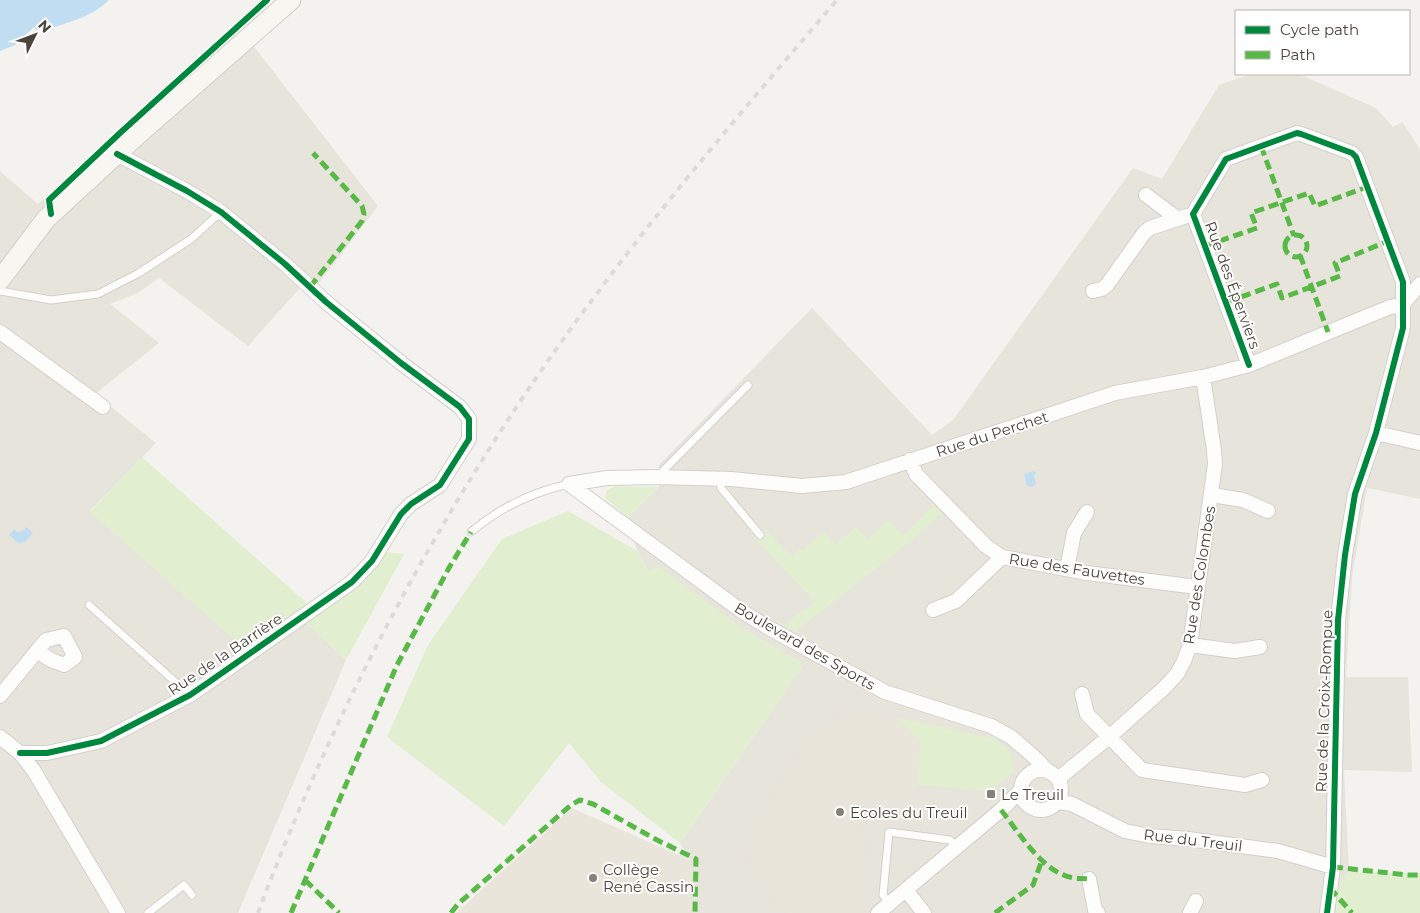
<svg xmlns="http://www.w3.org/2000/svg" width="1420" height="913" viewBox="0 0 1420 913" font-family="Montserrat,sans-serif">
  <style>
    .residential { fill: #e7e4dc }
    .education { fill: #eae5da }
    .green { fill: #e1eecf }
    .water { fill: #c0ddf1 }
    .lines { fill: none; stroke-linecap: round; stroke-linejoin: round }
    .lane-casing { stroke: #d2d0cb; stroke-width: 9 }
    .street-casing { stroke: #d2d0cb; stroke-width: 16 }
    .secondary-casing { stroke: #d3cfc5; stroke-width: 21 }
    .lane { stroke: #fdfdfc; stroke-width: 7 }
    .street { stroke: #fdfdfc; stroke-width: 14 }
    .secondary { stroke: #f7f6f1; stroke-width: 19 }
    .rail { stroke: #dbdbda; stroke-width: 4; stroke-dasharray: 6 6; stroke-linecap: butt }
    .quiet { stroke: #58b947; stroke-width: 5; stroke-dasharray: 10 5; stroke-linecap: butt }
    .cycleway-casing { stroke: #fff; stroke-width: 9 }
    .cycleway { stroke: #00873e; stroke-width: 6 }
    .poi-dot { fill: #868178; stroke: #fff; stroke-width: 2 }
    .labels { text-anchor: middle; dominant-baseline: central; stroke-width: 4; stroke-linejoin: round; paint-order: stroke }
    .street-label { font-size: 15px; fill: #4b4439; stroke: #fff }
    .poi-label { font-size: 15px; fill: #4b4439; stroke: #fff; text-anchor: start }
  </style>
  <rect width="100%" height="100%" fill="#f4f2ee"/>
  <path class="residential" d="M233 25 255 48 378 206 309 296 300 288 248 346 159 278 138 293 110 304 159 343 95 394 156 443 90 511 304 621 346 660 238 913H0V171L38 204Z
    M1251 74H1299L1376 108 1393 127 1402 122 1420 149V499L1367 488 1352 577 1346 677H1408L1412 772 1344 770 1349 872 1338 882 1336 913H691L690 860 680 843 804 664 748 632 648 570 637 551 628 517 659 487V465L812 308 932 435 953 420 1133 168 1162 179 1219 85Z"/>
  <path class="education" d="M838 714H880L896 717 920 741 915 797H916V807H913L912 822 858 817 856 842 866 843 860 910 856 913H791L773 899 747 854 786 772 825 723 837 724Z
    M572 808 690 860 691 913H456Z"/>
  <path class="green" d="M142 457 309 605 247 651 90 512Z
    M616 486 659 487 628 517 605 498 607 490Z
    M934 505 942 513 917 536 795 632 783 625 815 602 755 539 767 530 791 557 800 548 803 551 823 531 836 545 856 526 868 540 888 520 903 536Z
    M568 511 637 551 648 570 659 567 748 632 804 664 680 843 601 782 569 743 504 826 387 737 428 645 502 539Z
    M383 552 404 554 346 660 304 621 369 575Z
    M896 717 996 739C1009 747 1014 757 1013 772L990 791 917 785 920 741Z
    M1349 872 1420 873V913H1336L1338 882Z"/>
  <path class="water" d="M0 0H109C91 18 63 24 39 32L34 27 15 45 0 51Z
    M1034 471 1036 473 1034 476 1036 484 1032 487 1027 486 1024 474Z
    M26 527 33 533 25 542 18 543 9 535 14 529 17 532 23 531Z"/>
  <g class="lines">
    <defs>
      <path id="lane" d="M0 291 51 300 98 294 139 273 191 239 221 212
        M657 477 748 385
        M720 478 721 488 760 535
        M471 532C499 508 533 492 569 484
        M89 605 190 695
        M889 903 883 895 889 832 950 840 957 847
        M148 913 184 885 192 895"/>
      <path id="street" d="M1146 195 1178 219
        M1093 291 1102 289 1107 285 1144 233 1150 228 1193 214
        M1402 305 1420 284
        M0 332 103 407
        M1249 365 1193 214 1226 159 1297 133 1301 134 1352 153 1356 157 1403 282V328L1376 433 1355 494 1345 555 1338 620 1333 867 1327 913
        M1376 433 1420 443
        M910 460 916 474 986 546 1002 557 1087 573 1197 587
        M569 484 607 478 657 477 731 479 802 486 846 482 1115 393 1203 377 1249 365 1390 307 1402 305
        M569 484 740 610 769 628 885 692 991 726 1011 737 1032 755 1049 772
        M1212 495 1243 500 1268 511
        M1067 569 1074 533 1087 512
        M933 610 956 601 1002 557
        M1190 645 1235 651 1260 647
        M1082 694 1087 714 1142 770 1245 785 1262 780
        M0 696 46 640 64 636 75 657 64 665 51 660 37 651
        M0 737 20 753 34 771 118 913
        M20 753H47L101 741 190 695 209 682 352 582 372 561 401 514 411 504 440 485 469 439V419L460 407 401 363 326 302 285 264 221 212 187 191 117 154
        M1021 790a20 20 0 1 1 40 0a20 20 0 1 1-40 0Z
        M1058 779 1109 737 1163 689 1177 674 1184 661 1190 645 1215 464 1214 450 1203 377
        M1058 802 1072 804 1125 831 1150 836 1188 839 1278 851 1333 867
        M1089 879 1095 910 1098 913
        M906 890 924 913
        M878 913 1001 810 1022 789
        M1190 913 1196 901"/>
      <path id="secondary" d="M0 280 46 219 133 139 291 0"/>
    </defs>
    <use href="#lane" class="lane-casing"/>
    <use href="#street" class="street-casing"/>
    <use href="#secondary" class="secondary-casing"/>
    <use href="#lane" class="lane"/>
    <use href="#street" class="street"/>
    <use href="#secondary" class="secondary"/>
    <path class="rail" d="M258 913C338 698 457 479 595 296 671 194 754 97 837 0"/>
    <path class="quiet" d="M1261 146 1294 236
      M1285 246a11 11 0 1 1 22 0a11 11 0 1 1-22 0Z
      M1205 246 1257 228 1251 213 1309 193 1315 206 1367 187
      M1300 255 1328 332
      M310 287 362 221 364 214 362 206 313 153
      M1227 302 1277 284 1282 298 1340 276 1335 263 1388 241
      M1001 810C1019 832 1042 873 1074 878 1079 879 1084 878 1089 879
      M1333 867 1408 875H1420
      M305 880 339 913
      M1330 888 1352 913
      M291 913 397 665 450 566 471 532
      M451 913 458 904 571 805 580 800 593 804 657 840 696 859 695 913
      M995 913 1033 885 1042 860"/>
    <defs>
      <path id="cycleway" d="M51 214 49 200 120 133 267 0
        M1249 365 1193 214 1226 159 1297 133 1301 134 1352 153 1356 157 1403 282V328L1376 433 1355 494 1345 555 1338 620 1333 867 1327 913
        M20 753H47L101 741 190 695 209 682 352 582 372 561 401 514 411 504 440 485 469 439V419L460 407 401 363 326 302 285 264 221 212 187 191 117 154"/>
    </defs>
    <use href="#cycleway" class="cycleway-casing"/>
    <use href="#cycleway" class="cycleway"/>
  </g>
  <g class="poi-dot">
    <rect x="986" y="789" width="10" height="10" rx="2.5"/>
    <circle cx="840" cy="812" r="5"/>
    <circle cx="593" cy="878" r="5"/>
  </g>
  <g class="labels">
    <g class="street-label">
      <text transform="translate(1233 285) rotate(70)">Rue des Éperviers</text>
      <text transform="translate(992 434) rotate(-18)">Rue du Perchet</text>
      <text transform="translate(1077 569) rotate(9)">Rue des Fauvettes</text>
      <text transform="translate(1199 575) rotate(-81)">Rue des Colombes</text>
      <text transform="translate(805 646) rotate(30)">Boulevard des Sports</text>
      <text transform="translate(225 654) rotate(-34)">Rue de la Barrière</text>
      <text transform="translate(1324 701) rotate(-88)">Rue de la Croix-Rompue</text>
      <text transform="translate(1193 840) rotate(7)">Rue du Treuil</text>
    </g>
    <g class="poi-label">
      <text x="1001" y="794">Le Treuil</text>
      <text x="850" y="812">Ecoles du Treuil</text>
      <text x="603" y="869">Collège<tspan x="603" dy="17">René Cassin</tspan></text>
    </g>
  </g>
  <rect x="1235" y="10" width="175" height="65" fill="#ffffff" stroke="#b7b4b0"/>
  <rect x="1245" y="26" width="25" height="8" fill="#00873e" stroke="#b7b4b0"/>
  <text x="1280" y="35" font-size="15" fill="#4b4439">Cycle path</text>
  <rect x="1245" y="51" width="25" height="8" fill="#58b947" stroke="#b7b4b0"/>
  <text x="1280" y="60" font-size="15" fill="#4b4439">Path</text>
  <g transform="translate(35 35) rotate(48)" stroke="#ffffff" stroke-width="4" paint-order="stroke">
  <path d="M0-4L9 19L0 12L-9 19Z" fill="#4b4439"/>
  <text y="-8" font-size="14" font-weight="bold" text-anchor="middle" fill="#4b4439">N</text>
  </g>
</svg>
